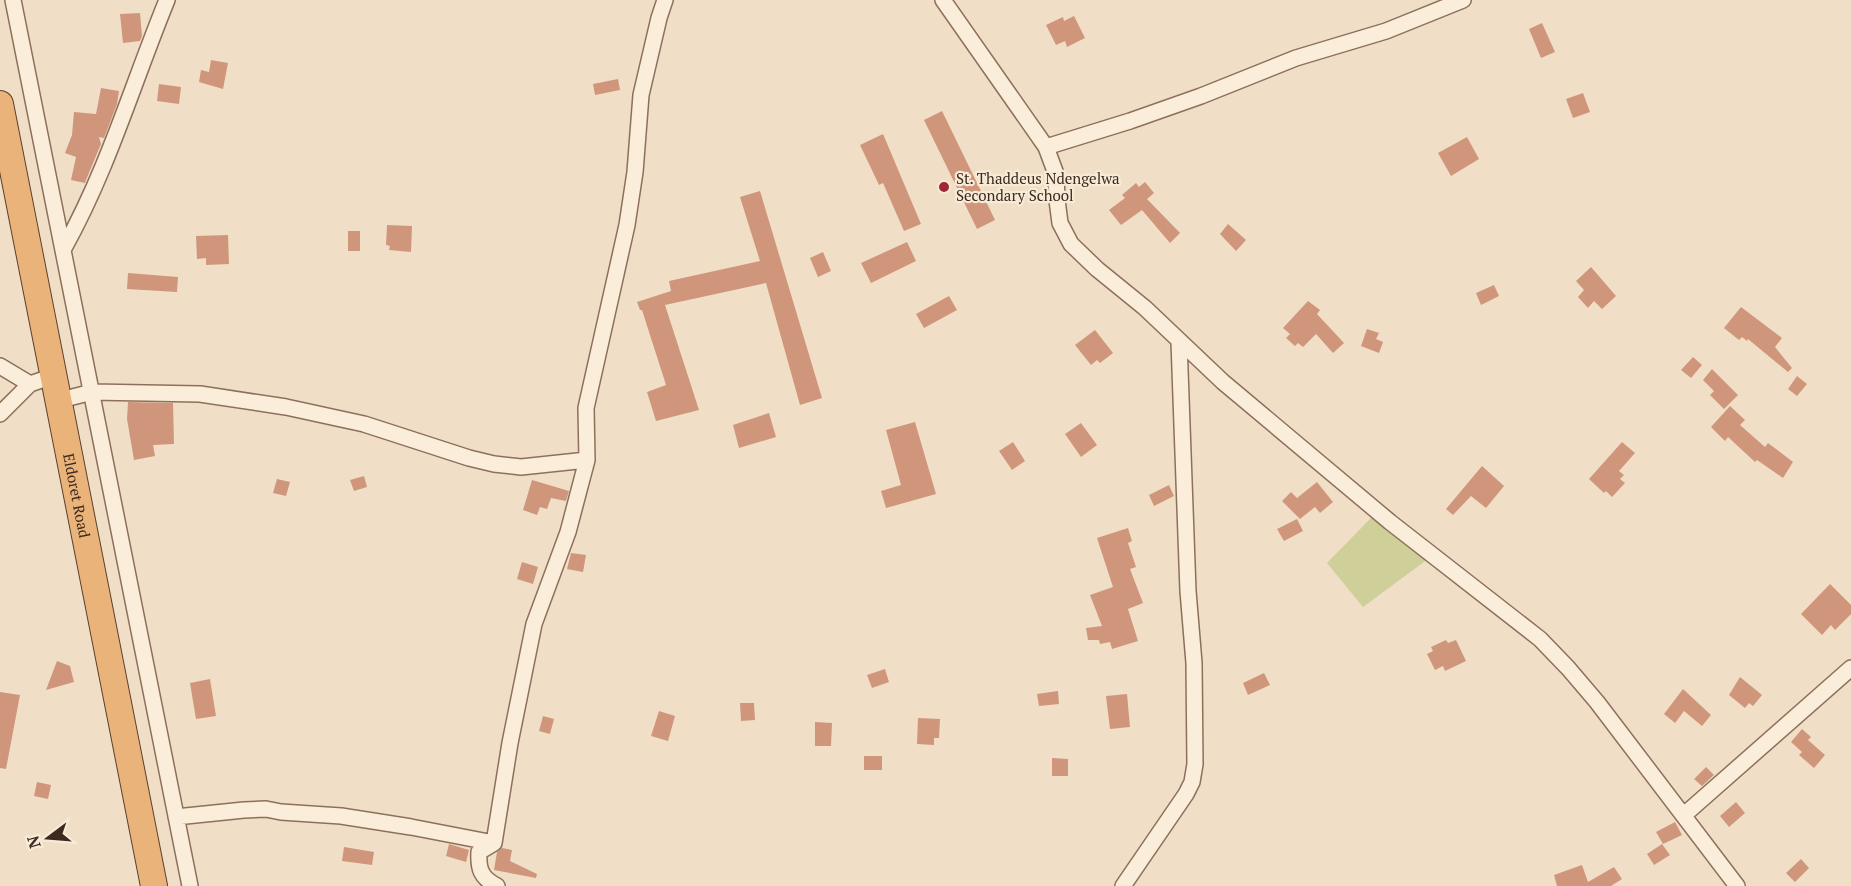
<svg xmlns="http://www.w3.org/2000/svg" width="1851" height="886" viewBox="0 0 1851 886" font-family="'PT Serif',serif">
  <style>
    .green { fill: #cecf99 }
    .building { fill: #d0967b }
    .lines { fill: none; stroke-linecap: round; stroke-linejoin: round }
    .minor-casing { stroke: #8d705b; stroke-width: 18 }
    .trunk-casing { stroke: #5a3f2f; stroke-width: 28 }
    .minor { stroke: #faedda; stroke-width: 15 }
    .trunk { stroke: #eab37a; stroke-width: 26 }
    .poi-dot { fill: #9e2835; stroke: #f7ead6; stroke-width: 2 }
    .labels { text-anchor: middle; dominant-baseline: central; stroke-width: 4.5; stroke-linejoin: round; paint-order: stroke }
    .poi-label { font-size: 15px; fill: #3c2a1f; stroke: #f7ead6; text-anchor: start }
    .street-label { font-size: 15px; fill: #3c2a1f; stroke: #f7ead6 }
  </style>
  <rect width="100%" height="100%" fill="#f0dfc6"/>
  <path class="green" d="M1373 516 1428 559 1363 607 1327 563Z"/>
  <path class="building" d="M140 13 142 36 140 41 123 43 120 14Z
    M1074 16 1085 38 1067 47 1065 41 1056 45 1046 25 1063 17 1064 21Z
    M1542 23 1555 52 1541 58 1529 29Z
    M211 60 228 63 223 89 199 82 201 70 209 72Z
    M618 79 620 90 595 95 593 84Z
    M159 84 181 87 179 104 157 101Z
    M101 88 119 91 117 104 104 138 99 137 101 144 86 180 85 183 71 180 76 157 65 153 72 135 74 112 96 114Z
    M1583 93 1590 112 1573 118 1566 99Z
    M942 111 995 220 977 229 924 120Z
    M883 134 921 224 904 231 883 183 879 185 860 145Z
    M1467 137 1479 159 1451 176 1438 153Z
    M1145 182 1154 193 1147 199 1180 233 1170 243 1142 210 1121 225 1109 210 1125 198 1122 195 1136 183 1139 187Z
    M760 191 822 398 800 405 766 283 665 305 699 410 656 421 647 392 666 385 642 310H640L637 302 671 291 669 281 760 261 740 197Z
    M1228 224 1246 240 1236 251 1220 234Z
    M387 225 412 226 411 252 389 250 390 246 386 245Z
    M348 231H360V251H348Z
    M228 235 229 264 206 265V258L197 259 196 236Z
    M907 242 916 261 871 283 861 263Z
    M823 252 831 271 818 277 810 258Z
    M1591 267 1616 296 1602 309 1594 301 1588 308 1578 297 1584 290 1576 281Z
    M128 273 178 277 177 292 127 289Z
    M1494 285 1499 296 1481 305 1476 293Z
    M949 296 957 310 924 328 916 314Z
    M1308 301 1320 310 1317 314 1344 343 1333 353 1316 334 1303 347 1298 343 1295 346 1286 338 1290 334 1283 328Z
    M1741 307 1782 338 1775 347 1792 368 1788 372 1748 339 1747 341 1742 337 1739 340 1724 328Z
    M1367 329 1379 333 1376 339 1383 342 1379 353 1361 346Z
    M1095 330 1113 353 1100 363 1097 360 1091 365 1075 345Z
    M1693 357 1702 365 1691 378 1681 370Z
    M1712 369 1738 395 1724 409 1710 395 1714 391 1703 380Z
    M1797 376 1807 384 1797 396 1788 389Z
    M128 402 173 403 174 444 153 445 155 456 134 460 127 419Z
    M1730 406 1745 420 1740 425 1765 447 1768 443 1793 462 1783 478 1757 460 1755 462 1728 437 1725 441 1711 427Z
    M769 413 776 437 739 448 733 425Z
    M915 422 936 494 886 508 881 491 901 485 886 430Z
    M1081 423 1097 445 1081 457 1065 434Z
    M1013 442 1025 461 1012 470 999 451Z
    M1622 442 1635 453 1619 471 1624 475 1620 479 1625 483 1612 497 1606 491 1604 493 1589 479Z
    M1482 466 1504 486 1486 508 1471 496 1453 515 1446 509Z
    M364 476 367 487 354 491 350 480Z
    M277 479 290 482 286 496 273 493Z
    M532 480 569 491 566 501 551 498 547 509 540 507 537 515 523 510Z
    M1317 482 1333 502 1320 513 1315 507 1300 519 1282 501 1291 492 1297 498Z
    M1169 485 1174 496 1154 506 1149 495Z
    M1297 519 1303 531 1284 541 1277 529Z
    M1128 528 1132 541 1128 543 1136 567 1130 569 1143 603 1128 609 1138 641 1112 649 1110 642 1100 644 1099 640H1088L1086 628 1102 626 1090 595 1113 587 1097 538Z
    M571 553 586 555 583 572 567 569Z
    M522 562 538 567 533 584 517 579Z
    M1830 584 1851 605V614L1835 630 1831 625 1822 635 1801 614Z
    M1446 640 1448 643 1456 640 1466 661 1445 671 1443 666 1435 670 1427 654 1433 651 1431 647Z
    M57 661 70 666 74 682 46 690Z
    M885 669 889 682 872 688 867 675Z
    M1264 673 1270 685 1248 695 1243 683Z
    M1740 677 1762 695 1753 706 1749 703 1745 708 1729 695Z
    M210 679 216 716 196 719 190 683Z
    M1683 689 1711 715 1702 726 1684 711 1675 723 1664 714Z
    M1058 691 1059 704 1039 706 1037 694Z
    M0 692 20 695 6 769 0 768Z
    M1127 694 1130 727 1110 729 1106 696Z
    M740 703H754L755 720 741 721Z
    M659 711 675 716 668 741 651 736Z
    M543 716 554 719 550 734 539 731Z
    M918 718 940 719 939 738H934V745L917 744Z
    M815 722 832 723 831 746H815Z
    M1802 729 1811 737 1808 740 1825 755 1814 768 1799 755 1802 752 1791 742Z
    M864 756H882V770H864Z
    M1052 758 1068 759V776H1052Z
    M1706 767 1714 775 1702 786 1694 779Z
    M37 782 51 785 48 799 34 796Z
    M1736 802 1745 813 1729 827 1720 816Z
    M1675 822 1682 835 1663 844 1656 832Z
    M449 844 469 850 466 862 446 856Z
    M1662 844 1670 855 1654 865 1647 854Z
    M344 847 374 852 372 865 342 861Z
    M502 848 512 850 510 861 537 874 536 878 494 870 497 852Z
    M1801 859 1809 868 1795 882 1786 873Z
    M1582 865 1588 882 1614 867 1622 879 1611 886H1557L1554 875Z"/>
  <g class="lines">
    <defs>
      <path id="minor" d="M13 0 190 886
        M943 0 1046 147
        M1463 0 1386 31 1296 58 1201 96 1130 121 1046 147 1056 174 1057 200 1060 223 1071 244 1097 269 1145 308 1223 382 1390 522 1540 639 1568 668 1597 702 1737 886
        M64 248C108 169 133 83 167 0
        M0 366 30 384
        M57 401 92 392 200 394 286 407 364 424 469 458 494 464 521 467 587 460 586 408 627 225 635 172 641 95 659 18 665 0
        M0 414 30 384 53 376
        M1684 815 1851 668
        M176 817 244 810 266 809 281 812 341 816 411 827 494 843
        M497 886C481 878 478 869 479 852L494 843 510 743 534 624 568 532 587 460
        M1123 886 1186 794 1192 782 1195 764 1194 663 1188 591 1179 342"/>
      <g id="trunk">
        <path id="s1" d="M0 104 154 886"/>
      </g>
    </defs>
    <use href="#minor" class="minor-casing"/>
    <use href="#trunk" class="trunk-casing"/>
    <use href="#minor" class="minor"/>
    <use href="#trunk" class="trunk"/>
  </g>
  <circle class="poi-dot" cx="944" cy="187" r="6"/>
  <g class="labels">
    <g class="poi-label">
      <text x="956" y="178">St. Thaddeus Ndengelwa<tspan x="956" dy="17">Secondary School</tspan></text>
    </g>
    <g class="street-label">
      <text stroke="none"><textPath href="#s1" startOffset="399">Eldoret Road</textPath></text>
    </g>
  </g>
  <g transform="translate(48 838) rotate(254)" stroke="#f7ead6" stroke-width="4.5" paint-order="stroke">
  <path d="M0-4.5L10 22L0 15L-10 22Z" fill="#3c2a1f"/>
  <text y="-9" font-size="16" font-weight="bold" text-anchor="middle" fill="#3c2a1f">N</text>
  </g>
</svg>
